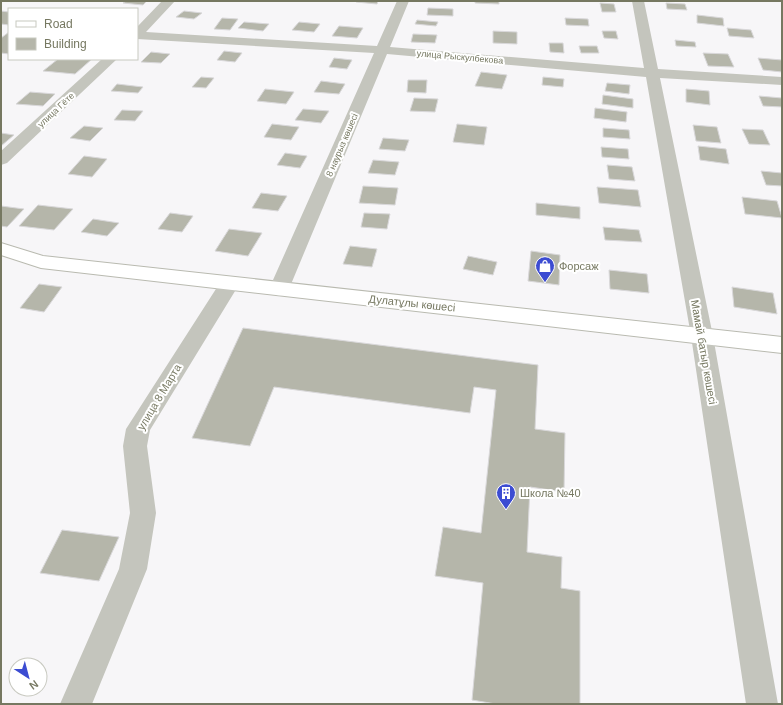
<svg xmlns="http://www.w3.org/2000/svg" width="783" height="705" viewBox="0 0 783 705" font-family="Helvetica,sans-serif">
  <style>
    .building { fill: #b5b6aa; stroke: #d9d8da }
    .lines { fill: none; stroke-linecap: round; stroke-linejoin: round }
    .secondary-casing { stroke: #b9bab0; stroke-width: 2 }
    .street { fill: #c4c5bd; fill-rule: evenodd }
    .secondary { fill: #fff; fill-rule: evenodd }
    .labels { text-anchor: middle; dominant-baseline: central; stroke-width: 4; stroke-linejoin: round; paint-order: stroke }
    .far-street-label { font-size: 9px; fill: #767861; stroke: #fff }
    .poi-label { font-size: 11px; fill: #767861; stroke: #fff; text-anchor: start }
    .street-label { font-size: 11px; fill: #767861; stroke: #fff }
  </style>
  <rect width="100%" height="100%" fill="#f7f6f8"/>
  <path class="building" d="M126 1H147L143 5 123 3Z
    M357 1H378L377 4 356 2Z
    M475 1H499V4L475 3Z
    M600 3 614 4 616 12H602Z
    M666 3 685 4 687 10 667 9Z
    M428 8 453 9V16L427 15Z
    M1 11 9 12V25L1 24Z
    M184 11 202 13 194 19 176 17Z
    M697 15 723 18 724 26 697 23Z
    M222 18 238 19 230 30 214 29Z
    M565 18 588 19 589 26 566 25Z
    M417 20 438 22 436 26 415 24Z
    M244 22 269 24 263 31 238 28Z
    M299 22 320 24 314 32 292 30Z
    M339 26 363 28 357 38 332 36Z
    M727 28 751 30 754 38 729 36Z
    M493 31 517 32V44L493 43Z
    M602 31H616L618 39 604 38Z
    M9 32V54L1 53V38Z
    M413 34 437 35 435 43 411 42Z
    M675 40 695 42 696 47 676 46Z
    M549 43H563L564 53 550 52Z
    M579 46H597L599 53H581Z
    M224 51 242 53 235 62 217 60Z
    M151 52 170 54 161 63 141 62Z
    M703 53 728 54 734 67 708 66Z
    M334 58 352 60 347 69 329 67Z
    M758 58 782 60V72L763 70Z
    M58 59H92L75 74 43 71Z
    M481 72 507 75 502 89 475 86Z
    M201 77 214 78 206 88 192 87Z
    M543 77 564 79 563 87 542 85Z
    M408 80H427L426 93 407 92Z
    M321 81 345 84 339 94 314 92Z
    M607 83 630 85 629 94 605 91Z
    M117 84 143 87 138 93 111 91Z
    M265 89 294 92 286 104 257 101Z
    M686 89 709 91 710 105 686 102Z
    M30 92 55 94 43 106 16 104Z
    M603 95 633 99V108L602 104Z
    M759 96 782 98V107L763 106Z
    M414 98 438 99 435 112 410 111Z
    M595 108 627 112 626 122 594 118Z
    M303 109 329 111 321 123 295 120Z
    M122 110 143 111 135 121 114 120Z
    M272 124 299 127 291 140 264 137Z
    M457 124 487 127 484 145 453 142Z
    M693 125 717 127 721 143 696 141Z
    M84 126 103 128 90 141 70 138Z
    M603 128 629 130 630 139 603 137Z
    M742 129 763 130 770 145 749 144Z
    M1 133 14 135 1 146Z
    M383 138 409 140 405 151 379 149Z
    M698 146 726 149 729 164 700 160Z
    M601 147 628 149 629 159 602 157Z
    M285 153 307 156 300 168 277 165Z
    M84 156 107 159 92 177 68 174Z
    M373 160 399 162 395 175 368 173Z
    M607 165 632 167 635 181 609 179Z
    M761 171 782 173V186L766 185Z
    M363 186 398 188 395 205 359 203Z
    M597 187 638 190 641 207 599 203Z
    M261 193 287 196 278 211 252 208Z
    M742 197 777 201 782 218 745 214Z
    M536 203 580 207V219L536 215Z
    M38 205 73 209 54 230 19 226Z
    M1 206 24 209 7 227 1 226Z
    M170 213 193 216 182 232 158 229Z
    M364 213 390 214 387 229 361 227Z
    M93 219 119 223 107 236 81 232Z
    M603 227 639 230 642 242 605 240Z
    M229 229 262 233 248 256 215 251Z
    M350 246 377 249 372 267 343 264Z
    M531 251 560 255 559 285 528 281Z
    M468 256 497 262 493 275 463 269Z
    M609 270 647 274 649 293 610 289Z
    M39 284 62 287 44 312 20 308Z
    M732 287 773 293 777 314 734 307Z
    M243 328 538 365 535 429 565 433 564 492 530 487 527 552 562 557 561 588 580 591V704H496L472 700 483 583 435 576 443 527 481 533 496 390 474 387 470 413 274 387 250 446 192 438Z
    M62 530 119 537 99 581 40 573Z"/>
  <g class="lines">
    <defs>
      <path id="secondary" d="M1 243 43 256 782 337V353L41 268 1 255Z"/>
    </defs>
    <use href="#secondary" class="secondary-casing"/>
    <path class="street" d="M162 1H175L146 32 377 46 397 1H409L390 47 644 68 632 1H644L658 69 782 77V85L660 78 713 336 778 704H746L691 336 646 77 387 54 289 289 286 294 279 296 272 294 269 289 374 53 137 39V27Z
      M102 59H117L7 163 1 165V151Z
      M230 277 237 278 240 283 150 430 147 446 156 513 147 569 92 704H60L119 569 130 513 123 446 126 429 223 278Z"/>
    <use href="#secondary" class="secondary"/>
  </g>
  <defs>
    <symbol id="shop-pin" viewBox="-11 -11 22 30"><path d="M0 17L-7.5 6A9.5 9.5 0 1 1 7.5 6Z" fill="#3c4cd2" stroke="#fff"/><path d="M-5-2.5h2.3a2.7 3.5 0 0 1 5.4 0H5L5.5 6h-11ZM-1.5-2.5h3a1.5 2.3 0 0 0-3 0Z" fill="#fff"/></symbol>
    <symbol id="building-pin" viewBox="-11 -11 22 30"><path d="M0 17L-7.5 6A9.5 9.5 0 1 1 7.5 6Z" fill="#3c4cd2" stroke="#fff"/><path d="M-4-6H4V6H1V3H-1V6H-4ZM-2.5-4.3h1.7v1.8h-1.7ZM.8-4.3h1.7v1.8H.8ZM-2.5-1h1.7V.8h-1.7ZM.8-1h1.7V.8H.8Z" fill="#fff"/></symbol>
  </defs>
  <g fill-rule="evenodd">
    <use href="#shop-pin" x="534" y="255" width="22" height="30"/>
    <use href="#building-pin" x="495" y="482" width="22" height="30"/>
  </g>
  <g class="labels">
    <g class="far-street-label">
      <text transform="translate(460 57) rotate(5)">улица Рыскулбекова</text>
      <text transform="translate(56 110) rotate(-43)">улица Гёте</text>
      <text transform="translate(342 145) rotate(-67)">8 наурыз көшесі</text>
    </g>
    <g class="poi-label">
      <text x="559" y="266">Форсаж</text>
      <text x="520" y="493">Школа №40</text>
    </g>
    <g class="street-label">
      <text transform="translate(412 303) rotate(6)">Дулатұлы көшесі</text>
      <text transform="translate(704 352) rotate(80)">Мамай батыр көшесі</text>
      <text transform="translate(159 397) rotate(-59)">улица 8 Марта</text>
    </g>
  </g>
  <rect width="783" height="705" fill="none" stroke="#767861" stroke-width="4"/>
  <rect x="8" y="8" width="130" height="52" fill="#ffffff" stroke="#c8c9c0"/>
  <rect x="16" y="21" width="20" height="6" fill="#ffffff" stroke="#c8c9c0"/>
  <text x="44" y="28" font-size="12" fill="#767861">Road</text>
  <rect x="16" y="38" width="20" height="12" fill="#b5b6aa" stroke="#c8c9c0"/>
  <text x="44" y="48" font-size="12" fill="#767861">Building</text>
  <g transform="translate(28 677) rotate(144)"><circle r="19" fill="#ffffff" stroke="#c8c9c0"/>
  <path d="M0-3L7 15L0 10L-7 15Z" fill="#3c4cd2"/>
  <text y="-6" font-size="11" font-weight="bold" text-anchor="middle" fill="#767861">N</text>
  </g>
</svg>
